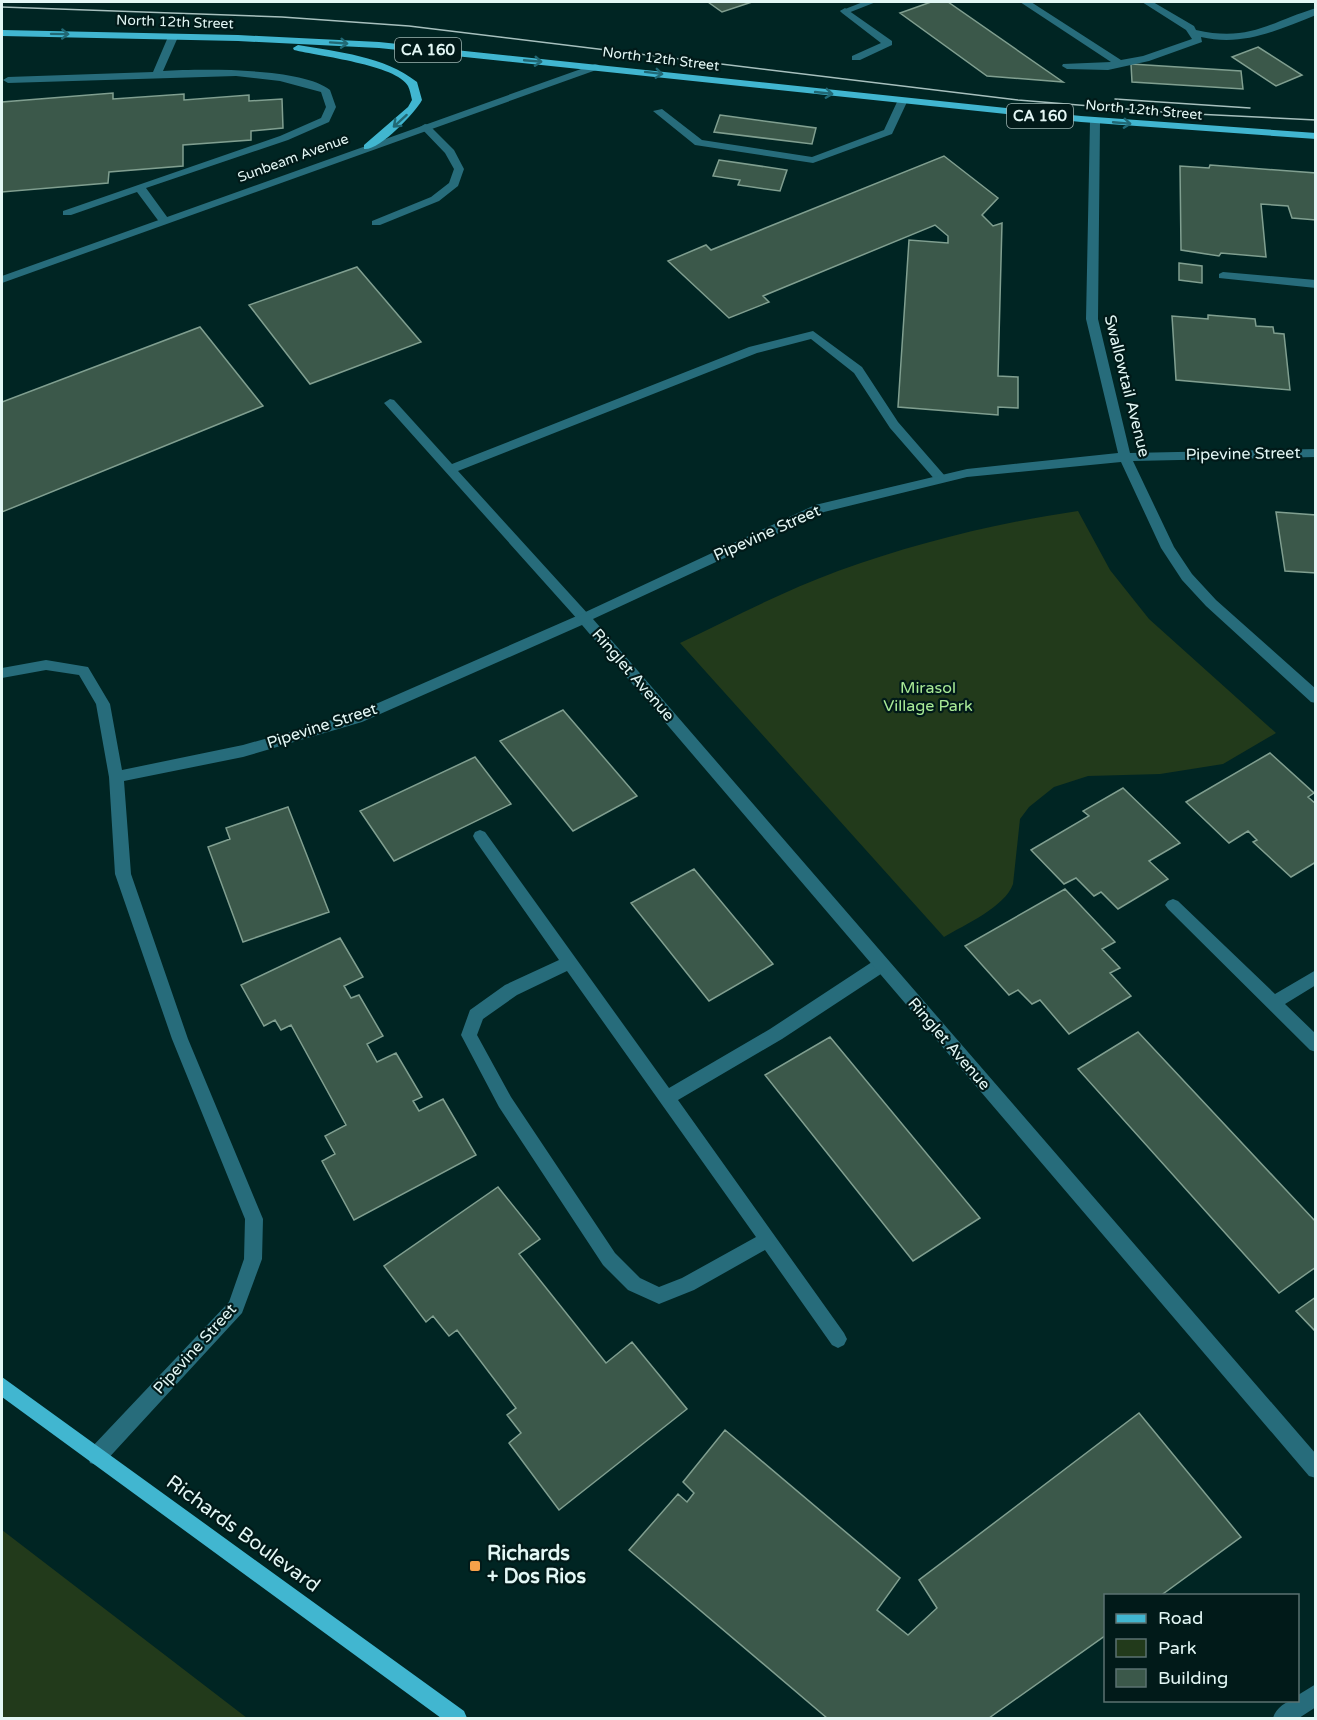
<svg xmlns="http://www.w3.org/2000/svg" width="1317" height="1720" viewBox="0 0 1317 1720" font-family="'Varela Round',sans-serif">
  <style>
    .green { fill: #223a1b }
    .building { fill: #3b584a; stroke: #809f90; stroke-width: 1.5 }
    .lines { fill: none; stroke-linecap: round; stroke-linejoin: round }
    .service { fill: #276c7b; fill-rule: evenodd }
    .minor { fill: #276c7b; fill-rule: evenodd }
    .primary { fill: #41b6d0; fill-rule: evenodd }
    .tram { stroke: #a7c0be; stroke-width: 1.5 }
    .oneway { stroke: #216874 }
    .poi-dot { fill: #f7a149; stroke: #011a19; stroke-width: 2 }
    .labels { text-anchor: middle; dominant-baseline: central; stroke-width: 4.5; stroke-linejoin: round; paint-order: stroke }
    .far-street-label { font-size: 14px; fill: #e3f7f5; stroke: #011a19 }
    .shield { fill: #011a19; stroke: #9fb5b3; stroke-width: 1.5 }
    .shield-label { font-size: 15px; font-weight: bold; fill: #e3f7f5 }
    .street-label { font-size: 16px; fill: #e3f7f5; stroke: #011a19 }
    .park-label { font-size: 16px; fill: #a9eb97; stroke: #011a19 }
    .near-street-label { font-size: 20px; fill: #e3f7f5; stroke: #011a19 }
    .near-poi-label { font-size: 20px; font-weight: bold; fill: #e3f7f5; stroke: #011a19; text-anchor: start }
  </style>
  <rect width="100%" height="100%" fill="#002523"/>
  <path class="green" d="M1078 511 1110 570 1149 619 1276 733 1223 764 1160 774 1088 776 1054 787 1029 807 1020 819 1013 884C1005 907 964 925 944 937L680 643C732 618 784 591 838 571 916 543 996 523 1078 511Z
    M2 1530 247 1718H2Z"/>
  <path class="building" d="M708 2H752L722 12Z
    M931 2H948L1063 82 987 76 900 13Z
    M1258 47 1302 75 1276 86 1232 57Z
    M1131 64 1241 71 1243 89 1132 82Z
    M113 93V99L184 94V100L249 95V101L282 99 283 128 251 131V140L183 145V166L109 172 108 183 2 192V102Z
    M720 115 816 128 812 144 714 132Z
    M944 156 998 198 982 215 993 226 1002 223 998 376 1018 377V408L998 407V415L898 407 909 240 948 243V236L935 225 763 296 769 302 729 318 668 261 706 245 711 250Z
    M719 160 787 170 780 191 738 185 740 180 713 176Z
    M1210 165 1316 173V220L1292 218 1288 206 1261 204 1266 257 1221 253 1219 256 1181 250 1180 166 1209 168Z
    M1179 263 1202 266V283L1179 280Z
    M357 267 421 342 310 384 249 305Z
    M1208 315 1255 319 1256 326 1273 327 1274 333 1284 334 1290 390 1176 380 1172 316 1208 319Z
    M200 327 263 406 2 512V402Z
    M1276 512 1316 515V573L1285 571Z
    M563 710 637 796 573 831 500 741Z
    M1270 753 1314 793 1308 797 1316 804V862L1291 877 1253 842 1257 840 1248 831 1229 843 1186 802Z
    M475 757 511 804 394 861 360 811Z
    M1123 788 1180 843 1149 861 1168 879 1118 909 1101 892 1094 896 1076 878 1064 884 1031 850 1089 816 1083 811Z
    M288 807 329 912 243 942 208 847 230 839 226 828Z
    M694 869 773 964 709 1001 631 903Z
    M1065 889 1115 942 1102 949 1120 968 1110 973 1131 996 1069 1034 1040 1000 1032 1004 1018 990 1009 995 965 946Z
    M340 938 363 977 344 986 351 998 359 995 383 1036 367 1044 377 1062 396 1053 422 1097 413 1101 419 1111 443 1099 476 1155 354 1220 322 1161 335 1154 325 1136 346 1125 291 1025 281 1030 275 1020 264 1026 241 985Z
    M1138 1032 1316 1222V1267L1279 1293 1078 1069Z
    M830 1037 980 1218 913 1261 765 1075Z
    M498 1187 540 1239 519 1254 606 1363 632 1342 687 1409 559 1510 509 1443 521 1433 507 1415 516 1408 457 1330 449 1336 433 1316 426 1322 384 1266Z
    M1316 1297V1332L1296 1311Z
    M1139 1413 1241 1537 1160 1596H1106V1635L989 1718H827L629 1550 678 1494 687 1502 694 1493 683 1482 725 1430 900 1578 877 1610 908 1635 937 1608 919 1580Z"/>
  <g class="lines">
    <path class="service" d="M1020 2H1031L1121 60 1143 56 1192 39 1186 30 1142 2H1153L1194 26 1196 30C1249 42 1268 23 1316 8V15C1278 30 1243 47 1201 37L1202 42 1149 61 1108 70 1067 69 1062 66 1063 64 1111 62Z
      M845 8 892 41V45L860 60H852V56L881 43 842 13 840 11Z
      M173 34 178 37 163 71C201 69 302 67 330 90L336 107 329 122 288 140 146 188 170 221 168 223H160L137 192 71 215H63V211L280 136 321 118 326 107 321 92 280 81 236 76 8 83 3 80 8 77 153 72 168 37Z
      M902 99 907 102 892 134 813 163 695 145 653 111 662 109 702 140 812 157 884 130 897 102Z
      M425 124 429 125 454 150 464 169 458 186 439 201 380 225H372V221L431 197 449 183 454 169 445 153 420 127Z
      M1223 272 1316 280V288L1219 278V274Z
      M813 331 862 367 898 422 945 476 947 479 945 482H937L890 428 854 373 811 339 757 353 458 471 589 615 591 618 584 623 579 621 384 403 390 399 394 400 452 464 749 347Z
      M480 830 485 832 669 1088 770 1029 875 960 881 958 887 960 889 965 887 970 782 1039 678 1100 844 1333 847 1339 844 1345 838 1348 832 1345 765 1250 694 1290 659 1304 628 1290 603 1265 499 1107 461 1035 470 1010 505 985 559 960 475 840 473 836 475 832ZM567 971 756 1237 682 1278 659 1287 640 1278 615 1253 511 1097 477 1035 483 1019 517 995Z
      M1173 899 1178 901 1275 994 1316 970V985L1285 1004 1316 1034V1052L1310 1050 1168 909 1165 905 1168 901Z"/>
    <path class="minor" d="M863 2H876L848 13 840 11Z
      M595 64 599 65V69L2 283V276Z
      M1095 118 1100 121 1098 319 1130 453 1316 449V457L1133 461 1174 547 1192 574 1216 600 1316 689V703L1311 702 1206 606 1182 580 1161 548 1121 462 967 477 824 512 593 619 1316 1454V1478L1309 1476 582 625 362 722 243 757 124 781 131 874 188 1039 263 1219 262 1259 242 1313 104 1463 97 1465 90 1463 88 1456 90 1449 229 1302 244 1259 245 1219 172 1039 115 874 109 777 96 704 79 675 46 670 2 678V668L46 660 88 667 110 704 122 770 243 745 353 714 579 615 815 505 967 469 1118 453 1086 319 1090 121Z
      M1316 1684V1707L1299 1718H1273C1276 1708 1286 1700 1298 1700V1695Z"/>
    <path class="primary" d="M2 30 238 35 379 42 1081 116 1316 133V139L1081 122 379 48 238 41 2 36Z
      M298 45C338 52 384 56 417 82L422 100C415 113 379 151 364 149V145L408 107 412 100C411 96 410 90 408 86 397 65 318 56 294 50L293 48Z
      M2 1377 464 1711 467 1718H441L2 1397Z"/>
    <path class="tram" d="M2 7 282 17 409 26 1018 100 1175 113 1316 120
      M1115 99 1250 108"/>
  </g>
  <defs><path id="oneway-shaft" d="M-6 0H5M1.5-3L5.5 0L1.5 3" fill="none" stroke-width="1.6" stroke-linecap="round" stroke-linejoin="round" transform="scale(1.5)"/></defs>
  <g class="oneway">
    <use href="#oneway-shaft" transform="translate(60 34) rotate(1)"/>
    <use href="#oneway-shaft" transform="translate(339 43) rotate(4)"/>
    <use href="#oneway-shaft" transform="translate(533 61) rotate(5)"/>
    <use href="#oneway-shaft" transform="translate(654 73) rotate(7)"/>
    <use href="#oneway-shaft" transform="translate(824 93) rotate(6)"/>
    <use href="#oneway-shaft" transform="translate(400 121) rotate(138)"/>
    <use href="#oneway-shaft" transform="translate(1122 123) rotate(5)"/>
  </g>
  <rect class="poi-dot" x="469" y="1560" width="12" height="12" rx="3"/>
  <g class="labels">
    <g class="far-street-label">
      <text transform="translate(175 22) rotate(2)">North 12th Street</text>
      <text transform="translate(661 59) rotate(7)">North 12th Street</text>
      <text transform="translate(1144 110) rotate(5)">North 12th Street</text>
      <text transform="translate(293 158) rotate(-20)">Sunbeam Avenue</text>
    </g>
    <g class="shield">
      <rect x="395" y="38" width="66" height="24" rx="4.5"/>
      <rect x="1007" y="104" width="66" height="24" rx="4.5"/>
    </g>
    <g class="shield-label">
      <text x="428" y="50">CA 160</text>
      <text x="1040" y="116">CA 160</text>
    </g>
    <g class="street-label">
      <text transform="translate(1127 386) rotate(76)">Swallowtail Avenue</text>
      <text transform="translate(1243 454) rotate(-1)">Pipevine Street</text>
      <text transform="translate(767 533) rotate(-24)">Pipevine Street</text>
      <text transform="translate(633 675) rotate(49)">Ringlet Avenue</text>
      <text transform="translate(322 726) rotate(-18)">Pipevine Street</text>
      <text transform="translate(949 1044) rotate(49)">Ringlet Avenue</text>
      <text transform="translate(195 1349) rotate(-48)">Pipevine Street</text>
    </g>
    <g class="park-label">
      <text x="928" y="688">Mirasol<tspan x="928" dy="18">Village Park</tspan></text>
    </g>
    <g class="near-street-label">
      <text transform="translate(243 1534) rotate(36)">Richards Boulevard</text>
    </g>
    <g class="near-poi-label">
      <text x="487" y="1554">Richards<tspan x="487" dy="23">+ Dos Rios</tspan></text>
    </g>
  </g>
  <rect width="1317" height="1720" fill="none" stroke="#e3f7f5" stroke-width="6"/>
  <rect x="1104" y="1594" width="195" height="108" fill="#011a19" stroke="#5b7271" stroke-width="1.5"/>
  <rect x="1116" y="1614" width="30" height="9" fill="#41b6d0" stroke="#5b7271" stroke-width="1.5"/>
  <text x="1158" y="1624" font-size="18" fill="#e3f7f5">Road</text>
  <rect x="1116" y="1639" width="30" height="18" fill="#223a1b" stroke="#5b7271" stroke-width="1.5"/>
  <text x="1158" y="1654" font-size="18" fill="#e3f7f5">Park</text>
  <rect x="1116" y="1669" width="30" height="18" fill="#3b584a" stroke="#5b7271" stroke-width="1.5"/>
  <text x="1158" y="1684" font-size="18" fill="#e3f7f5">Building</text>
</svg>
